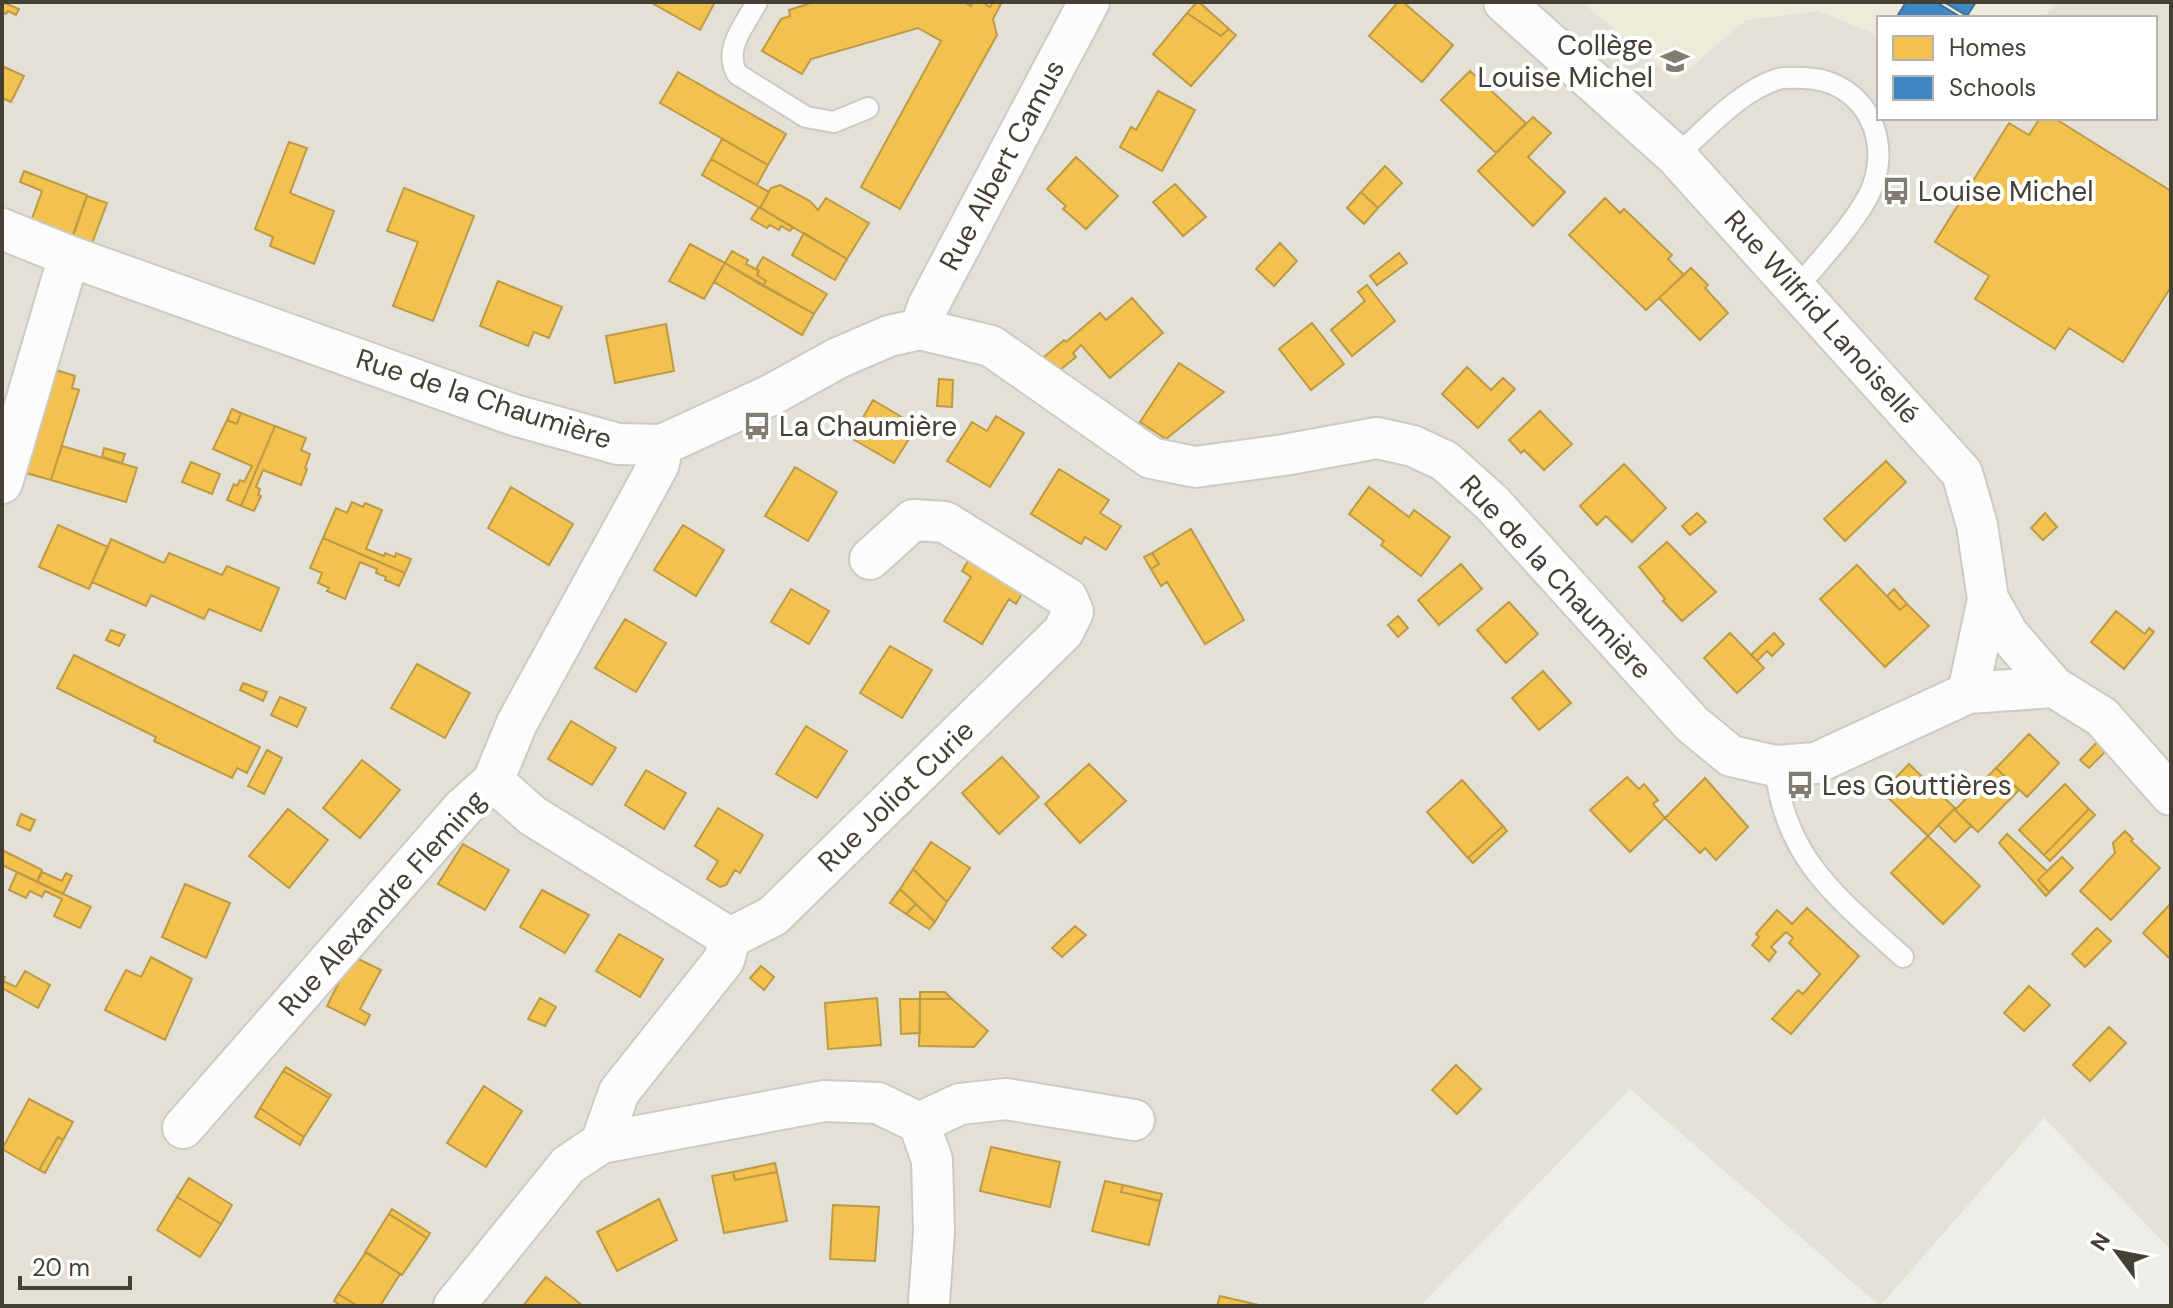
<svg xmlns="http://www.w3.org/2000/svg" width="2173" height="1308" viewBox="0 0 2173 1308" font-family="'DM Sans',sans-serif">
  <style>
    .residential { fill: #e3e1d5; fill-rule: evenodd }
    .education { fill: #edebd9 }
    .homes { fill: #f2c14e; stroke: #be9a46; stroke-width: 2 }
    .schools { fill: #3f88c5; stroke: #41729a; stroke-width: 2 }
    .lines { fill: none; stroke-linecap: round; stroke-linejoin: round }
    .service-casing { stroke: #cbcac4; stroke-width: 24 }
    .minor-casing { stroke: #cbcac4; stroke-width: 44 }
    .service { stroke: #fcfcfc; stroke-width: 20 }
    .minor { stroke: #fcfcfc; stroke-width: 40 }
    .labels { text-anchor: middle; dominant-baseline: central; stroke-width: 8; stroke-linejoin: round; paint-order: stroke }
    .poi-label { font-size: 28px; fill: #454034; stroke: #fff; text-anchor: start }
    .street-label { font-size: 28px; fill: #454034; stroke: #fff }
  </style>
  <rect width="100%" height="100%" fill="#eeeee8"/>
  <path class="residential" d="M2 2H2171V1250L2044 1118 1880 1306 1630 1089 1420 1306H2ZM1879 18H2155V118H1879Z"/>
  <path class="education" d="M1582 2H2054L2044 18H1879V41L1873 33 1818 11 1746 20 1675 81Z"/>
  <path class="homes" d="M2 2 19 9 16 15 8 11 6 14 2 12Z
    M650 2H715L700 30Z
    M807 2H963L971 6 974 2H982L990 7 993 2H1002L993 19 997 35 900 209 861 187 941 41 918 28 811 59 802 74 762 51 781 19 790 16 789 10 808 4Z
    M1197 2H1199L1229 29 1221 36 1187 13Z
    M1398 2H1403L1453 45 1422 82 1369 36Z
    M1187 13 1221 36 1229 29 1236 35 1191 86 1153 54Z
    M2 66 24 76 11 102 2 98Z
    M1470 71 1526 123 1496 153 1441 100Z
    M678 72 786 134 768 165 660 103Z
    M1158 91 1195 110 1162 171 1120 147 1131 127 1136 130Z
    M1533 117 1551 133 1528 157 1565 192 1533 226 1478 171Z
    M2040 118H2054L2171 191V287L2123 362 2069 328 2055 349 1975 299 1989 276 1935 242 2009 123 2029 135Z
    M722 139 768 165 757 185 711 159Z
    M289 142 307 148 290 193 334 211 314 264 270 246 273 237 255 229Z
    M1076 157 1118 196 1086 229 1063 209 1066 206 1047 189Z
    M711 159 769 192 760 208 702 175Z
    M1385 166 1402 183 1378 208 1361 192Z
    M24 171 87 195 71 240 30 224 42 191 20 182Z
    M1175 184 1206 217 1183 236 1153 202Z
    M780 185 810 201 818 210 826 198 869 223 847 259 760 208 771 188Z
    M404 188 474 216 433 321 393 306 418 242 387 231Z
    M1361 192 1378 208 1364 224 1347 208Z
    M87 196 107 203 91 246 72 239Z
    M1605 198 1620 213 1624 209 1672 255 1668 259 1684 275 1646 310 1569 235Z
    M759 207 793 227 790 231 781 226 779 230 770 225 767 228 751 219Z
    M804 233 847 259 835 280 792 255Z
    M1280 243 1297 261 1274 286 1256 269Z
    M690 244 725 263 704 299 669 281Z
    M732 251 748 260 746 264 759 271 757 275 766 281 763 286 725 263Z
    M1399 253 1407 263 1377 285 1370 276Z
    M763 257 827 294 814 314 763 286 766 281 757 275 759 271 756 269Z
    M725 263 814 314 802 335 714 282Z
    M1691 268 1708 285 1705 288 1728 313 1700 340 1659 298Z
    M498 281 562 307 549 338 534 332 528 346 480 326Z
    M1367 285 1395 321 1352 356 1331 330 1365 301 1358 292Z
    M1132 298 1163 333 1110 378 1081 345 1073 353 1076 357 1060 370 1043 358 1064 340 1066 342 1100 313 1106 320Z
    M1312 323 1344 364 1311 390 1279 349Z
    M666 324 674 371 615 383 606 336Z
    M1179 363 1224 392 1166 439 1140 422Z
    M1467 367 1491 390 1503 378 1515 389 1478 428 1442 394Z
    M56 370 75 376 72 388 79 390 51 480 15 470Z
    M939 379 953 380 952 407 937 406Z
    M873 400 917 426 894 463 851 438Z
    M232 409 241 413 237 424 227 420Z
    M1540 411 1572 444 1544 470 1524 450 1521 453 1509 440Z
    M241 413 275 426 241 506 227 500 234 484 237 486 240 480 244 482 252 466 213 449 227 420 237 424Z
    M996 416 1024 433 990 487 947 461 972 422 987 431Z
    M275 426 306 438 301 450 310 454 305 468 307 469 301 485 263 470 256 487 260 489 258 495 261 496 254 511 241 506Z
    M62 446 137 468 126 502 51 480Z
    M104 448 125 454 122 463 102 457Z
    M1886 461 1906 482 1845 541 1824 519Z
    M191 462 220 474 212 494 182 482Z
    M1624 464 1666 508 1632 542 1606 516 1597 525 1580 506Z
    M795 467 837 492 808 541 765 516Z
    M1059 469 1109 500 1100 513 1121 526 1106 550 1085 537 1081 544 1031 514Z
    M511 487 573 524 549 565 488 528Z
    M1369 487 1409 517 1414 510 1450 537 1421 576 1381 545 1384 541 1349 514Z
    M352 502 363 507 365 503 382 510 366 549 384 556 385 553 395 557 396 553 411 559 405 573 323 538 336 508 347 513Z
    M1697 513 1706 522 1690 535 1682 526Z
    M2045 513 2057 527 2043 540 2031 528Z
    M58 525 108 547 89 589 39 567Z
    M683 525 724 550 696 596 654 570Z
    M1191 529 1244 620 1205 644 1167 582 1161 586 1151 569 1159 564 1152 553Z
    M323 538 405 573 399 586 385 580 386 577 376 573 377 569 360 562 345 599 327 591 329 588 318 583 322 573 310 568Z
    M111 539 164 563 169 553 222 575 227 566 279 588 261 631 209 609 204 619 151 595 146 606 92 582Z
    M1667 542 1716 592 1682 621 1663 601 1665 599 1639 567Z
    M1152 553 1159 564 1151 569 1144 557Z
    M971 556 1025 588 1016 604 1009 599 982 644 944 621 971 577 962 571Z
    M1461 564 1482 589 1439 625 1418 600Z
    M1857 565 1900 610 1907 604 1929 626 1885 667 1820 599Z
    M791 589 829 611 809 644 771 622Z
    M1894 589 1907 604 1900 610 1887 596Z
    M1509 602 1538 634 1506 663 1477 630Z
    M2116 611 2145 634 2149 628 2154 632 2124 669 2091 642Z
    M1398 616 1408 628 1398 637 1388 625Z
    M625 619 666 643 636 692 595 668Z
    M111 630 125 635 119 646 106 640Z
    M1730 633 1764 668 1737 693 1704 658Z
    M1774 633 1784 644 1772 656 1767 651 1757 661 1751 655Z
    M890 646 932 670 902 718 860 693Z
    M74 655 260 747 247 773 237 768 232 778 154 741 156 737 57 688Z
    M417 664 470 693 445 738 391 708Z
    M1543 671 1571 703 1539 730 1512 698Z
    M243 683 267 692 263 701 240 690Z
    M280 697 306 708 297 727 271 715Z
    M571 721 616 748 592 785 548 759Z
    M806 726 847 751 817 798 776 774Z
    M2029 734 2059 763 2027 797 1996 768Z
    M2098 741 2107 750 2089 768 2080 760Z
    M267 750 282 758 264 794 248 786Z
    M1002 757 1039 797 999 834 962 793Z
    M362 760 400 790 360 838 323 808Z
    M1089 764 1126 801 1080 843 1045 804Z
    M1909 764 1955 808 1928 836 1882 792Z
    M1996 768 2019 790 1978 832 1955 810Z
    M646 770 686 793 664 829 625 805Z
    M1627 777 1639 789 1644 784 1658 800 1653 804 1665 818 1630 852 1590 810Z
    M1705 778 1748 827 1716 860 1705 848 1700 853 1665 818Z
    M1462 780 1503 826 1468 858 1427 812Z
    M2065 784 2089 809 2044 855 2019 830Z
    M718 808 763 835 740 873 735 870 726 885 720 887 707 879 718 861 695 846Z
    M288 809 328 840 289 888 249 856Z
    M1954 809 1971 826 1955 842 1938 825Z
    M2089 809 2095 815 2050 861 2044 855Z
    M21 814 35 820 30 831 17 825Z
    M1503 826 1507 831 1473 863 1468 858Z
    M2125 831 2133 839 2131 841 2160 868 2111 920 2080 891 2115 853 2113 843Z
    M2007 834 2047 871 2062 857 2073 868 2046 896 1999 843Z
    M1928 836 1980 886 1943 924 1891 873Z
    M931 842 970 868 947 902 913 869Z
    M463 844 509 870 485 910 438 884Z
    M2 850 42 870 37 882 2 865Z
    M2062 857 2073 868 2049 892 2038 880Z
    M913 869 947 902 935 922 900 889Z
    M17 872 91 907 80 928 54 916 62 899 45 891 42 897 30 891 26 898 9 890Z
    M42 872 62 881 66 873 72 876 63 894 37 882Z
    M185 884 230 903 206 958 162 937Z
    M900 889 916 904 906 914 890 903Z
    M542 890 589 915 565 953 520 927Z
    M2171 903V955L2169 958 2143 933Z
    M916 904 935 922 929 929 906 914Z
    M1807 908 1859 956 1791 1034 1772 1019 1798 990 1803 994 1820 974 1789 943 1793 938 1786 932 1771 947 1776 952 1769 961 1752 945 1759 937 1756 934 1777 910 1792 924Z
    M1075 926 1086 935 1062 957 1052 948Z
    M2097 928 2111 941 2085 967 2072 954Z
    M619 934 663 959 640 997 596 971Z
    M352 956 381 970 360 1009 370 1015 365 1025 327 1006Z
    M151 957 192 979 165 1040 105 1010 126 970 141 977Z
    M761 966 774 977 764 990 750 978Z
    M25 971 50 985 38 1008 2 988V975L5 977 3 981 16 987Z
    M2029 986 2050 1005 2024 1031 2004 1013Z
    M920 992H945L952 999H920Z
    M540 998 556 1007 545 1026 528 1019Z
    M877 998 881 1045 828 1049 825 1003Z
    M900 999H920V1033L901 1034Z
    M920 999H952L988 1031 974 1047 919 1046Z
    M2109 1027 2126 1043 2090 1081 2073 1065Z
    M1456 1065 1481 1089 1457 1114 1432 1090Z
    M286 1067 331 1095 329 1098 283 1071Z
    M283 1071 329 1098 304 1137 260 1108Z
    M484 1086 522 1111 486 1167 447 1143Z
    M29 1099 73 1122 63 1140 58 1137 39 1170 2 1149Z
    M260 1108 304 1137 300 1145 255 1117Z
    M58 1137 63 1140 45 1173 39 1170Z
    M991 1147 1060 1162 1050 1207 980 1191Z
    M775 1163 777 1172 735 1180 733 1172Z
    M733 1172 735 1180 777 1172 787 1221 724 1233 712 1176Z
    M189 1178 232 1205 221 1224 177 1197Z
    M1105 1181 1123 1185 1121 1192 1160 1201 1149 1245 1092 1231Z
    M1123 1185 1162 1194 1160 1201 1121 1192Z
    M177 1197 221 1224 200 1257 157 1230Z
    M659 1199 677 1240 617 1271 597 1232Z
    M833 1205 879 1207 875 1261 830 1259Z
    M392 1209 430 1233 427 1238 389 1214Z
    M389 1214 427 1238 402 1275 365 1252Z
    M366 1252 400 1274 380 1306H358L338 1294Z
    M546 1277 582 1305 581 1306H523Z
    M338 1294 358 1306H341L334 1301Z
    M1220 1296 1263 1306H1217Z"/>
  <path class="schools" d="M1906 2H1936L1962 18H1902L1898 15Z
    M1944 2H1976L1967 16Z"/>
  <g class="lines">
    <defs>
      <path id="service" d="M757 2C745 25 723 48 737 74L806 117 834 122 868 108
        M1676 156C1707 129 1738 92 1778 79 1785 77 1794 78 1802 78 1859 78 1892 132 1873 185 1862 216 1819 261 1797 288
        M1775 766C1784 859 1839 899 1903 957"/>
      <path id="minor" d="M1504 2 1676 156 1962 473 1977 525 1988 599 2008 634 2054 687
        M2 229 69 256 514 415 618 444 662 445 771 395 838 358 889 336 920 329 991 346 1151 458 1195 467 1284 455 1377 438 1413 446 1445 461 1492 503 1692 724 1731 756 1775 766 1816 763 1968 693 2054 687 2102 717 2171 795
        M920 329 928 306 1089 2
        M2 483 69 256
        M1968 693 1988 599
        M493 781 533 816 730 938 773 916 1063 632 1073 612 1067 598 945 522 913 520 870 559
        M919 1123 932 1160 934 1232 929 1302
        M183 1128 463 808 493 781 517 723 659 464 662 445
        M601 1143 619 1092 724 960 730 938
        M454 1306 568 1165 601 1143 824 1101 878 1103 919 1123 960 1104 1006 1099 1134 1120"/>
    </defs>
    <use href="#service" class="service-casing"/>
    <use href="#minor" class="minor-casing"/>
    <use href="#service" class="service"/>
    <use href="#minor" class="minor"/>
  </g>
  <defs>
    <symbol id="school-bare" viewBox="-9 -9 18 18"><path d="M0-5L7-2L0 1L-7-2ZM-4 1L0 2.5L4 1V4Q0 6-4 4Z" fill="#807d73" stroke="#fff" stroke-width="2.5" paint-order="stroke"/></symbol>
    <symbol id="bus-bare" viewBox="-9 -9 18 18"><path d="M-5-6H5V4H4V6H2V4H-2V6H-4V4H-5ZM-3.5-4V0h7V-4ZM-3.5 1.2v1.5H-2V1.2ZM2 1.2v1.5H3.5V1.2Z" fill="#807d73" stroke="#fff" stroke-width="2.5" paint-order="stroke"/></symbol>
  </defs>
  <g fill-rule="evenodd">
    <use href="#school-bare" x="1655" y="41" width="40" height="40"/>
    <use href="#bus-bare" x="1876" y="171" width="40" height="40"/>
    <use href="#bus-bare" x="737" y="406" width="40" height="40"/>
    <use href="#bus-bare" x="1780" y="765" width="40" height="40"/>
  </g>
  <g class="labels">
    <g class="poi-label">
      <text x="1653" y="45" text-anchor="end">Collège<tspan x="1653" dy="32">Louise Michel</tspan></text>
      <text x="1918" y="191">Louise Michel</text>
      <text x="779" y="426">La Chaumière</text>
      <text x="1822" y="785">Les Gouttières</text>
    </g>
    <g class="street-label">
      <text transform="translate(1002 165) rotate(-62)">Rue Albert Camus</text>
      <text transform="translate(1822 317) rotate(48)">Rue Wilfrid Lanoisellé</text>
      <text transform="translate(484 399) rotate(18)">Rue de la Chaumière</text>
      <text transform="translate(1556 577) rotate(47)">Rue de la Chaumière</text>
      <text transform="translate(896 796) rotate(-44)">Rue Joliot Curie</text>
      <text transform="translate(382 903) rotate(-48)">Rue Alexandre Fleming</text>
    </g>
  </g>
  <rect width="2173" height="1308" fill="none" stroke="#454034" stroke-width="8"/>
  <rect x="1877" y="16" width="280" height="104" fill="#ffffff" stroke="#b5b3ae" stroke-width="2"/>
  <rect x="1893" y="36" width="40" height="24" fill="#f2c14e" stroke="#b5b3ae" stroke-width="2"/>
  <text x="1949" y="56" font-size="24" fill="#454034">Homes</text>
  <rect x="1893" y="76" width="40" height="24" fill="#3f88c5" stroke="#b5b3ae" stroke-width="2"/>
  <text x="1949" y="96" font-size="24" fill="#454034">Schools</text>
  <g transform="translate(2117 1252) rotate(302)" stroke="#ffffff" stroke-width="6" paint-order="stroke">
  <path d="M0-6L14 30L0 20L-14 30Z" fill="#454034"/>
  <text y="-12" font-size="22" font-weight="bold" text-anchor="middle" fill="#454034">N</text>
  </g>
  <path d="M20 1276v12h110v-12" fill="none" stroke="#454034" stroke-width="4"/>
  <text x="32" y="1276" font-size="24" fill="#454034" stroke="#ffffff" stroke-width="6" paint-order="stroke">20 m</text>
</svg>
